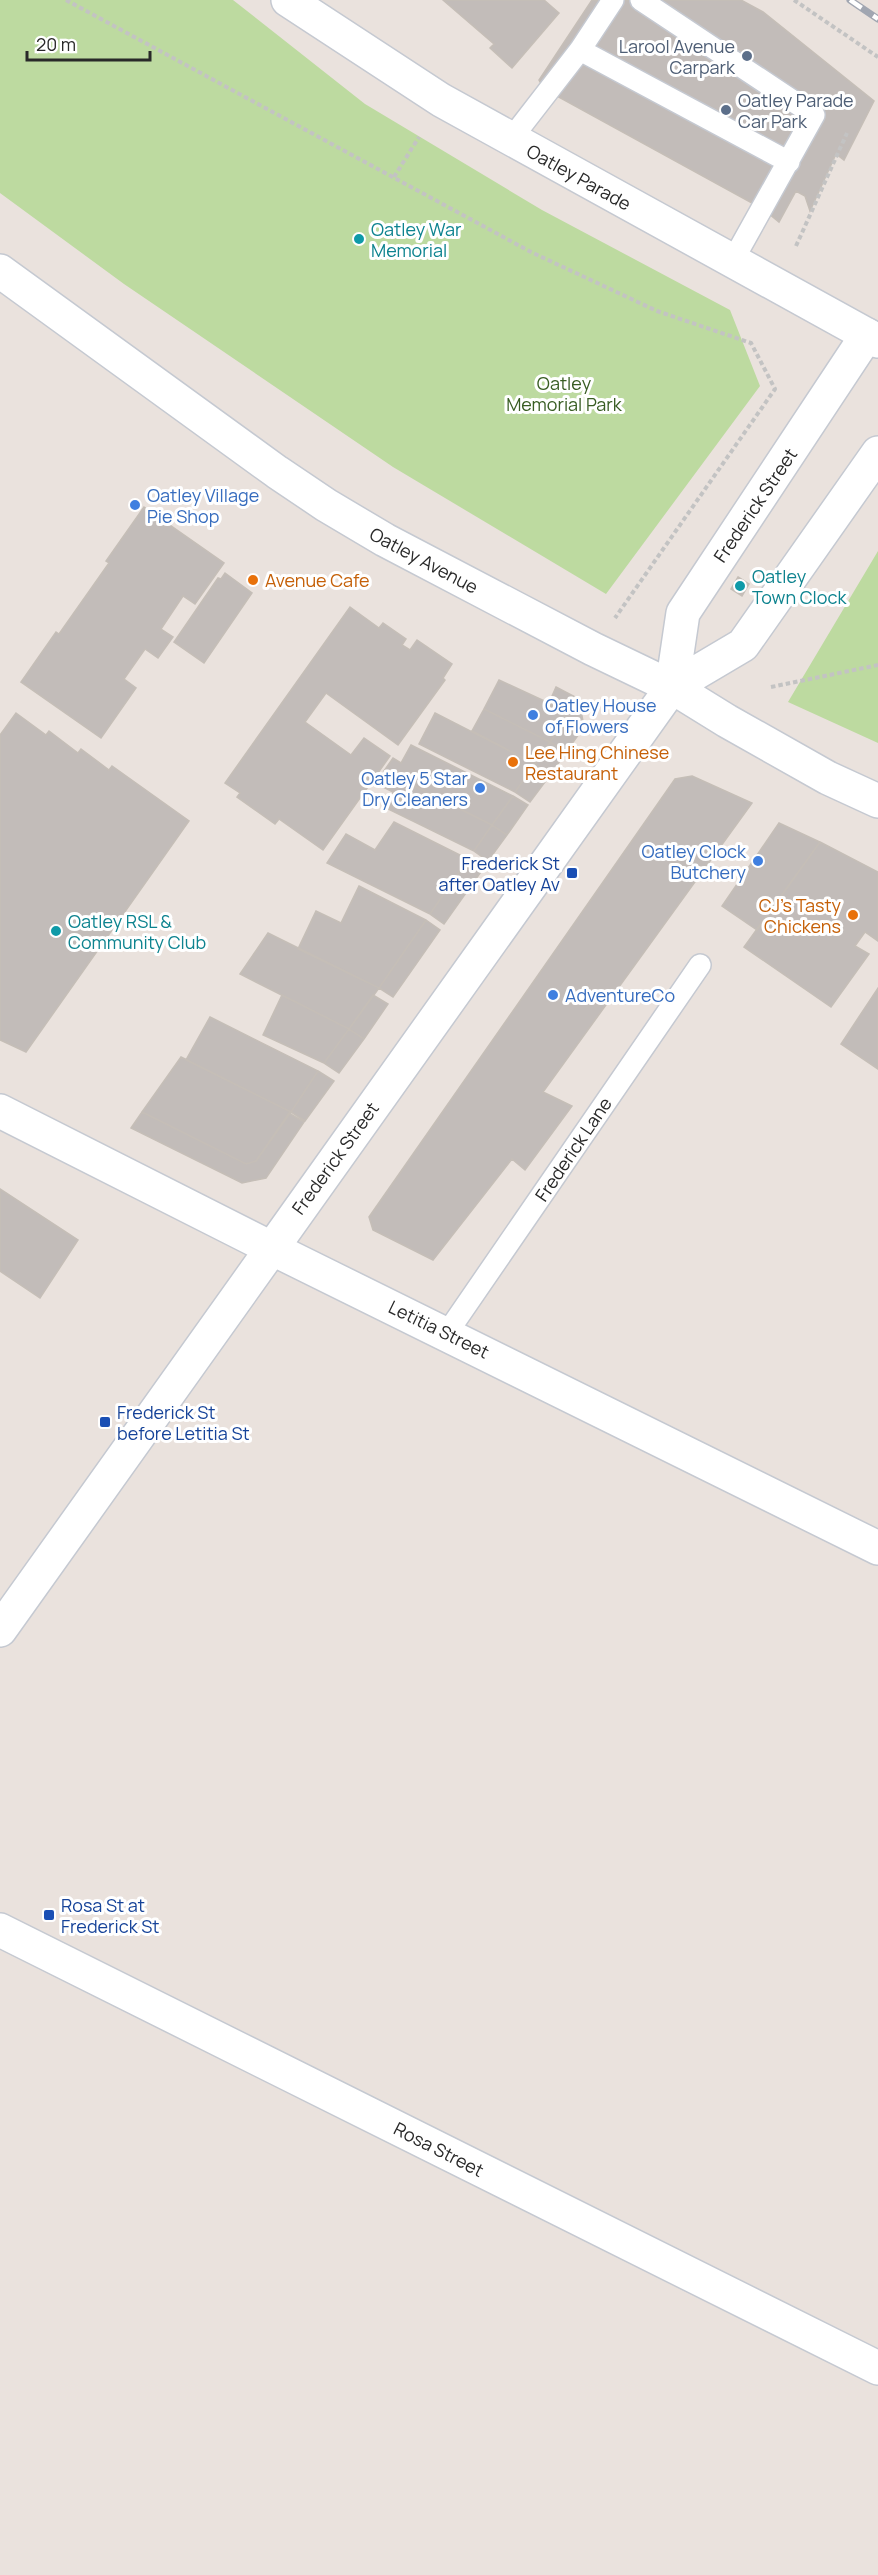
<svg xmlns="http://www.w3.org/2000/svg" width="878" height="2575" viewBox="0 0 878 2575" font-family="Manrope,sans-serif">
  <style>
    .green { fill: #bddaa0 }
    .building { fill: #c2bcb9; stroke: #c5beb7; stroke-width: 1.5 }
    .lines { fill: none; stroke-linecap: round; stroke-linejoin: round }
    .lane-casing { stroke: #c5c9d1; stroke-width: 24 }
    .street-casing { stroke: #c5c9d1; stroke-width: 36 }
    .secondary-casing { stroke: #c5c9d1; stroke-width: 36 }
    .path { stroke: #c3c3c3; stroke-width: 4; stroke-dasharray: 4.5 3; stroke-linecap: butt }
    .lane { stroke: #fff; stroke-width: 21 }
    .street { stroke: #fff; stroke-width: 33 }
    .secondary { stroke: #fff; stroke-width: 33 }
    .rail-casing { stroke: #a1a6b1; stroke-width: 7 }
    .rail { stroke: #fff; stroke-width: 4.5; stroke-dasharray: 14; stroke-linecap: butt }
    .service-dot { fill: #5c6f8a; stroke: #fff; stroke-width: 2 }
    .culture-dot { fill: #0f9aa8; stroke: #fff; stroke-width: 2 }
    .shop-dot { fill: #3f7fe0; stroke: #fff; stroke-width: 2 }
    .food-dot { fill: #e8710a; stroke: #fff; stroke-width: 2 }
    .transit-dot { fill: #1a4fb4; stroke: #fff; stroke-width: 2 }
    .labels { text-anchor: middle; dominant-baseline: central; stroke-width: 6; stroke-linejoin: round; paint-order: stroke }
    .service-label { font-size: 18px; fill: #4e5e75; stroke: #fff; text-anchor: end }
    .street-label { font-size: 18px; fill: #292929; stroke: #fff }
    .culture-label { font-size: 18px; fill: #0d838f; stroke: #fff; text-anchor: start }
    .park-label { font-size: 18px; fill: #385d23; stroke: #fff }
    .shop-label { font-size: 18px; fill: #366cbe; stroke: #fff; text-anchor: start }
    .food-label { font-size: 18px; fill: #c56008; stroke: #fff; text-anchor: start }
    .transit-label { font-size: 18px; fill: #164399; stroke: #fff; text-anchor: start }
  </style>
  <rect width="100%" height="100%" fill="#eae2dd"/>
  <path class="green" d="M0 0H233L365 104 542 210 730 310 760 386 606 594 393 467 124 284 0 193Z
    M878 551V743L788 702Z"/>
  <path class="building" d="M443 0H544L559 13 512 68 490 48 494 44Z
    M592 0H741L763 12 874 101 844 160 836 154 810 211 805 196 796 191 779 222 763 209 544 89 539 80Z
    M144 507 224 563 195 604 183 596 161 629 173 637 158 658 145 649 124 679 136 688 101 738 21 682 56 632 59 634 109 563 106 561Z
    M225 573 252 593 204 663 174 642 218 578 221 579Z
    M738 577 749 584 742 596 731 589Z
    M350 607 379 628 383 623 406 639 402 645 410 650 417 640 452 664 443 678 445 680 398 745 326 693 305 722 351 755 364 738 390 756 323 850 279 819 275 824 237 797 240 793 225 783Z
    M499 680 564 710 565 722 550 742 484 709Z
    M556 687 579 699 584 727 566 752 550 742 565 722 564 710 549 703Z
    M484 709 550 742 535 764 472 731Z
    M16 713 46 735 49 731 78 753 81 749 109 770 112 766 189 821 26 1052 0 1040V735Z
    M435 713 535 764 515 792 419 744Z
    M550 742 566 752 551 774 535 764Z
    M411 745 513 796 492 825 384 771 393 758 401 763Z
    M535 764 551 774 530 802 515 792Z
    M384 771 492 825 474 851 386 808 393 792 377 784Z
    M692 776 752 803 543 1092 572 1106 525 1170 512 1159 433 1260 373 1230 369 1217 675 779Z
    M513 796 528 805 507 835 492 825Z
    M394 822 468 859 430 914 327 863 346 834 375 850Z
    M779 823 820 842 757 930 722 906Z
    M492 825 507 835 488 861 474 851Z
    M820 842 878 872V941L865 932 855 946 869 954 831 1007 744 947Z
    M468 859 483 869 444 924 430 914Z
    M359 886 426 920 379 988 298 949 316 911 341 923Z
    M426 920 440 930 393 997 379 988Z
    M268 933 379 988 349 1029 240 974Z
    M878 988V1069L841 1044Z
    M282 995 349 1029 324 1063 263 1035Z
    M373 995 388 1004 364 1039 349 1029Z
    M210 1017 318 1071 291 1112 186 1060Z
    M349 1029 364 1039 339 1073 324 1063Z
    M181 1057 291 1112 256 1161 246 1164 142 1112Z
    M318 1071 334 1081 305 1121 291 1112Z
    M142 1112 246 1164 256 1161 289 1113 304 1122 266 1178 242 1183 131 1128Z
    M0 1189 78 1240 40 1298 0 1271Z"/>
  <g class="lines">
    <defs>
      <path id="lane" d="M641 0 814 115 732 262
        M580 50 789 162
        M511 139 580 50 613 0
        M447 1333 700 965"/>
      <path id="street" d="M0 271 277 472 326 505 385 540 593 649 672 687 727 721 828 778 878 801
        M672 687 683 613 867 335
        M0 1111 271 1248 878 1548
        M0 1630 672 687 743 645 878 453
        M0 1930 878 2368"/>
      <path id="secondary" d="M288 0 441 100 878 341"/>
    </defs>
    <use href="#lane" class="lane-casing"/>
    <use href="#street" class="street-casing"/>
    <use href="#secondary" class="secondary-casing"/>
    <path class="path" d="M66 0 531 252 657 311 751 343 775 389 615 618
      M794 0 878 57
      M394 177 419 137
      M796 246 847 133
      M771 687 878 665"/>
    <use href="#lane" class="lane"/>
    <use href="#street" class="street"/>
    <use href="#secondary" class="secondary"/>
    <defs>
      <path id="rail" d="M850 0 878 19"/>
    </defs>
    <use href="#rail" class="rail-casing"/>
    <use href="#rail" class="rail"/>
  </g>
  <g class="service-dot">
    <circle cx="747" cy="56" r="6"/>
    <circle cx="726" cy="110" r="6"/>
  </g>
  <g class="culture-dot">
    <circle cx="359" cy="239" r="6"/>
    <circle cx="740" cy="586" r="6"/>
    <circle cx="56" cy="931" r="6"/>
  </g>
  <g class="shop-dot">
    <circle cx="135" cy="505" r="6"/>
    <circle cx="533" cy="715" r="6"/>
    <circle cx="480" cy="788" r="6"/>
    <circle cx="758" cy="861" r="6"/>
    <circle cx="553" cy="995" r="6"/>
  </g>
  <g class="food-dot">
    <circle cx="253" cy="580" r="6"/>
    <circle cx="513" cy="762" r="6"/>
    <circle cx="853" cy="915" r="6"/>
  </g>
  <g class="transit-dot">
    <rect x="566" y="867" width="12" height="12" rx="3"/>
    <rect x="99" y="1416" width="12" height="12" rx="3"/>
    <rect x="43" y="1909" width="12" height="12" rx="3"/>
  </g>
  <g class="labels">
    <g class="service-label">
      <text x="735" y="46">Larool Avenue<tspan x="735" dy="21">Carpark</tspan></text>
      <text x="738" y="100" text-anchor="start">Oatley Parade<tspan x="738" dy="21">Car Park</tspan></text>
    </g>
    <g class="street-label">
      <text transform="translate(579 177) rotate(29)">Oatley Parade</text>
      <text transform="translate(755 505) rotate(-56)">Frederick Street</text>
      <text transform="translate(424 560) rotate(28)">Oatley Avenue</text>
      <text transform="translate(573 1149) rotate(-56)">Frederick Lane</text>
      <text transform="translate(335 1158) rotate(-54)">Frederick Street</text>
      <text transform="translate(439 1329) rotate(26)">Letitia Street</text>
      <text transform="translate(439 2149) rotate(27)">Rosa Street</text>
    </g>
    <g class="culture-label">
      <text x="371" y="229">Oatley War<tspan x="371" dy="21">Memorial</tspan></text>
      <text x="752" y="576">Oatley<tspan x="752" dy="21">Town Clock</tspan></text>
      <text x="68" y="921">Oatley RSL &amp;<tspan x="68" dy="21">Community Club</tspan></text>
    </g>
    <g class="park-label">
      <text x="564" y="383">Oatley<tspan x="564" dy="21">Memorial Park</tspan></text>
    </g>
    <g class="shop-label">
      <text x="147" y="495">Oatley Village<tspan x="147" dy="21">Pie Shop</tspan></text>
      <text x="545" y="705">Oatley House<tspan x="545" dy="21">of Flowers</tspan></text>
      <text x="468" y="778" text-anchor="end">Oatley 5 Star<tspan x="468" dy="21">Dry Cleaners</tspan></text>
      <text x="746" y="851" text-anchor="end">Oatley Clock<tspan x="746" dy="21">Butchery</tspan></text>
      <text x="565" y="995">AdventureCo</text>
    </g>
    <g class="food-label">
      <text x="265" y="580">Avenue Cafe</text>
      <text x="525" y="752">Lee Hing Chinese<tspan x="525" dy="21">Restaurant</tspan></text>
      <text x="841" y="905" text-anchor="end">CJ's Tasty<tspan x="841" dy="21">Chickens</tspan></text>
    </g>
    <g class="transit-label">
      <text x="560" y="863" text-anchor="end">Frederick St<tspan x="560" dy="21">after Oatley Av</tspan></text>
      <text x="117" y="1412">Frederick St<tspan x="117" dy="21">before Letitia St</tspan></text>
      <text x="61" y="1905">Rosa St at<tspan x="61" dy="21">Frederick St</tspan></text>
    </g>
  </g>
  <path d="M27 51v9h123v-9" fill="none" stroke="#292929" stroke-width="3"/>
  <text x="36" y="51" font-size="18" fill="#292929" stroke="#ffffff" stroke-width="4.5" paint-order="stroke">20 m</text>
</svg>
